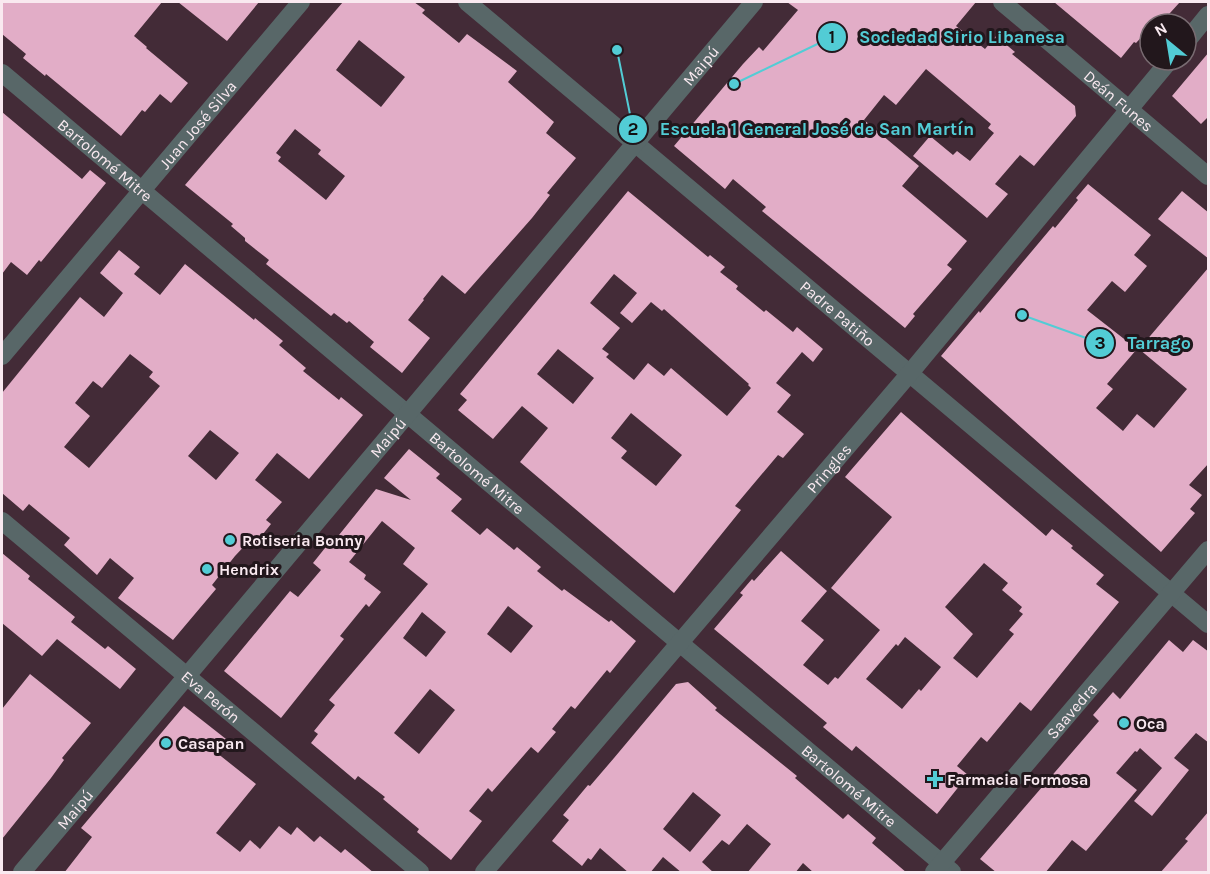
<svg xmlns="http://www.w3.org/2000/svg" width="1210" height="874" viewBox="0 0 1210 874" font-family="Karla,sans-serif">
  <style>
    .building { fill: #e2adc7; fill-rule: evenodd }
    .lines { fill: none; stroke-linecap: round; stroke-linejoin: round }
    .street { stroke: #586768; stroke-width: 18 }
    .poi-dot { fill: #52ccd5; stroke: #22171c; stroke-width: 2 }
    .labels { text-anchor: middle; dominant-baseline: central; stroke-width: 6; stroke-linejoin: round; paint-order: stroke }
    .street-label { font-size: 16px; fill: #f9e9f0; stroke: #22171c }
    .poi-label { font-size: 16px; font-weight: bold; fill: #f9e9f0; stroke: #22171c; text-anchor: start }
    .leader { fill: none; stroke: #52ccd5; stroke-width: 2 }
    .callout-dot { fill: #52ccd5; stroke: #22171c; stroke-width: 2 }
    .mark-label { font-size: 18px; text-anchor: middle; font-weight: bold; fill: #111 }
    .callout-label { font-size: 18px; text-anchor: middle; font-weight: bold; fill: #52ccd5; stroke: #22171c; stroke-width: 6; stroke-linejoin: round; paint-order: stroke }
  </style>
  <rect width="100%" height="100%" fill="#432b37"/>
  <path class="building" d="M2 2H162L134 36 147 47 146 48 188 83 171 103 160 94 145 112 142 110 121 136 46 74 45 76 23 58 26 54 2 34Z
    M178 2H259L227 41Z
    M343 2H414L425 10 422 13 459 43 467 34 517 71 508 82 554 122 546 133 576 158 547 193 550 195 532 218 465 294 442 275 423 299 424 300 408 320 430 338 402 373 370 347 374 342 349 321 347 323 334 313 331 316 266 264 269 260 245 241V238L231 226 233 224 185 185ZM359 40 405 77 381 107 336 70ZM295 129 321 150 318 154 345 176 326 200 278 161 281 157 276 153Z
    M787 2H976L956 26 985 49 996 36 1015 52 1012 54 1075 106 1076 116 1034 166 1020 155 995 184 1008 194 987 218 913 156 930 136 953 155 957 151 970 161 994 133 988 128 991 124 926 69 896 105 884 95 864 120 919 166 902 186 967 241 947 265 952 269 913 314 915 316 905 328 762 211 766 207 733 179 725 189 674 146 743 64 759 47 763 51 798 10Z
    M1054 2H1180L1160 24H1150V28L1136 43 1134 42 1121 58Z
    M1209 52V116L1201 124 1172 96Z
    M2 112 82 179 90 170 106 183 41 262 39 260 27 275 11 262 2 274Z
    M1088 184 1151 235 1134 255 1147 266 1125 292 1112 281 1087 310 1137 349 1107 384 1113 389 1096 408 1123 431 1137 414 1154 428 1187 389 1139 349 1209 267V463L1189 485 1202 495 1190 509 1195 513 1161 552 941 356 979 311 980 313 1053 226 1055 228 1078 200 1076 198Z
    M628 191 708 257 710 255 725 267 720 272 738 286 736 289 764 312 766 310 793 332 797 327 823 349 813 362 802 352 776 383 791 395 777 412 804 434 783 458 778 455 735 506 741 510 674 593 520 462 548 428 522 406 493 439 458 410 467 400 460 394ZM614 274 637 293 620 313 632 323 651 302 662 311 664 309 749 384 748 385 751 388 727 416 671 368 664 376 648 363 634 380 606 357 609 354 602 349 620 328 590 303ZM558 349 594 378 573 404 537 374ZM631 413 682 455 656 486 621 458 627 451 611 438Z
    M1182 191 1209 213V259L1158 219Z
    M119 250 140 267 134 274 160 295 185 264 254 320 255 318 283 341 279 345 306 368 303 371 339 400 341 397 363 415 309 479 277 453 255 480 282 502 266 520 271 524 255 544 250 540 235 556 212 585 216 589 173 640 118 598 134 578 110 558 97 575 64 545 70 538 29 504 23 511 2 493V393L80 297 104 317 123 293 100 273ZM130 354 153 372 149 377 160 386 89 468 64 447 90 416 75 403 93 381 102 388ZM210 430 239 453 216 480 188 456Z
    M901 412 1046 536 1052 529 1073 546 1071 548 1104 575 1096 584 1119 602 1031 711 1020 702 987 742 981 737 957 766 968 775 937 814 856 746 852 751 823 727 827 723 714 629 743 595 740 593 752 579 754 581 781 551 827 591 801 621 824 640 803 665 828 685 835 677 838 679 880 630 831 588 892 517 845 477ZM984 563 1008 583 1002 590 1022 607 1019 611 1023 614 1009 630 1014 634 977 678 953 658 973 634 945 607ZM905 637 941 667 921 691 919 689 902 709 866 679 896 644 898 646Z
    M409 449 440 474 436 478 462 499 451 511 480 535 487 528 514 550 517 547 541 567 537 571 562 591 564 589 609 622 611 620 636 641 610 673 607 670 575 709 571 706 552 729 556 732 538 753 531 747 492 792 488 788 469 811 482 821 451 860 417 832 419 829 383 799 385 797 358 776 355 780 311 743 318 734 314 731 335 705 329 700 428 584 403 564 415 548 382 521 349 562 366 575 364 579 381 592 369 607 366 604 340 636 344 639 281 718 224 671 290 591 298 597 321 570 313 563 333 538 335 540 376 489 411 500 384 478ZM508 606 533 626 511 653 487 634ZM422 612 446 632 426 657 403 638ZM430 689 455 710 419 754 394 733Z
    M2 553 30 576 28 579 75 617 71 622 105 649 108 646 136 669 120 689 57 639 42 656 2 623Z
    M1169 640 1183 652 1193 640 1209 652V743L1196 733 1174 758 1189 770 1152 816 1134 801 1162 768 1140 748 1137 752 1135 751 1116 773 1137 790 1086 851 1072 840 1045 873H997L980 859 1099 721 1093 715 1113 692 1120 699Z
    M30 674 91 723 62 758 64 760 51 778 2 839V709Z
    M688 682 717 708 715 710 797 776 795 778 843 819 848 814 876 838 872 843 907 873H814L803 863 795 873H747L771 844 747 824 729 845 722 840 702 862 714 873H682L663 857 650 873H629L600 848 591 860 588 858 582 866 552 841 569 820 563 815 588 785 590 786 614 758 676 684ZM693 792 721 815 690 852 663 829Z
    M184 706 226 739 217 753 256 784 216 833 240 852 250 840 260 849 279 826 291 835 297 827 314 842 320 836 341 853 345 849 374 873H64L92 837 81 828Z
    M1209 811V873H1160L1188 841 1185 839Z"/>
  <g class="lines">
    <g class="street">
      <path id="s1" d="M467 2 1208 624"/>
      <path id="s2" d="M1002 2 1208 176"/>
      <path d="M1186 42 1208 15"/>
      <path id="s3" d="M2 73 952 872"/>
      <path id="s4" d="M2 356 301 2"/>
      <path id="s5" d="M2 521 420 872"/>
      <path id="s6" d="M22 872 754 2"/>
      <path id="s7" d="M484 872 910 373 1170 60"/>
      <path id="s8" d="M934 872 1208 550"/>
    </g>
  </g>
  <g class="poi-dot">
    <circle cx="230" cy="540" r="6"/>
    <circle cx="207" cy="569" r="6"/>
    <circle cx="1124" cy="723" r="6"/>
    <circle cx="166" cy="743" r="6"/>
    <path d="M932 770h6v6h6v6h-6v6h-6v-6h-6v-6h6z"/>
  </g>
  <g class="labels">
    <g class="street-label">
      <text stroke="none"><textPath href="#s6" startOffset="1054">Maipú</textPath></text>
      <text stroke="none"><textPath href="#s2" startOffset="153">Deán Funes</textPath></text>
      <text stroke="none"><textPath href="#s4" startOffset="303">Juan José Silva</textPath></text>
      <text stroke="none"><textPath href="#s3" startOffset="135">Bartolomé Mitre</textPath></text>
      <text stroke="none"><textPath href="#s1" startOffset="484">Padre Patiño</textPath></text>
      <text stroke="none"><textPath href="#s6" startOffset="568">Maipú</textPath></text>
      <text stroke="none"><textPath href="#s7" startOffset="531">Pringles</textPath></text>
      <text stroke="none"><textPath href="#s3" startOffset="621">Bartolomé Mitre</textPath></text>
      <text stroke="none"><textPath href="#s5" startOffset="273">Eva Perón</textPath></text>
      <text stroke="none"><textPath href="#s8" startOffset="212">Saavedra</textPath></text>
      <text stroke="none"><textPath href="#s3" startOffset="1107">Bartolomé Mitre</textPath></text>
      <text stroke="none"><textPath href="#s6" startOffset="82">Maipú</textPath></text>
    </g>
    <g class="poi-label">
      <text x="242" y="540">Rotiseria Bonny</text>
      <text x="219" y="569">Hendrix</text>
      <text x="1136" y="723">Oca</text>
      <text x="178" y="743">Casapan</text>
      <text x="947" y="779">Farmacia Formosa</text>
    </g>
  </g>
  <path class="leader" d="M734 84L832 37M617 50L633 129M1022 315L1100 343"/>
  <g class="callout-dot">
    <circle cx="734" cy="84" r="6"/>
    <circle cx="617" cy="50" r="6"/>
    <circle cx="1022" cy="315" r="6"/>
    <circle cx="832" cy="37" r="15"/>
    <circle cx="633" cy="129" r="15"/>
    <circle cx="1100" cy="343" r="15"/>
  </g>
  <g class="mark-label">
    <text x="832" y="43">1</text>
    <text x="633" y="135">2</text>
    <text x="1100" y="349">3</text>
  </g>
  <g class="callout-label">
    <text x="962" y="43">Sociedad Sirio Libanesa</text>
    <text x="817" y="135">Escuela 1 General José de San Martín</text>
    <text x="1159" y="349">Tarrago</text>
  </g>
  <rect width="1210" height="874" fill="none" stroke="#f9e9f0" stroke-width="6"/>
  <g transform="translate(1168 42) rotate(330)"><circle r="28" fill="#22171c" stroke="#786b71" stroke-width="1.5"/>
  <path d="M0-4.5L10 22L0 15L-10 22Z" fill="#52ccd5"/>
  <text y="-9" font-size="16" font-weight="bold" text-anchor="middle" fill="#f9e9f0">N</text>
  </g>
</svg>
